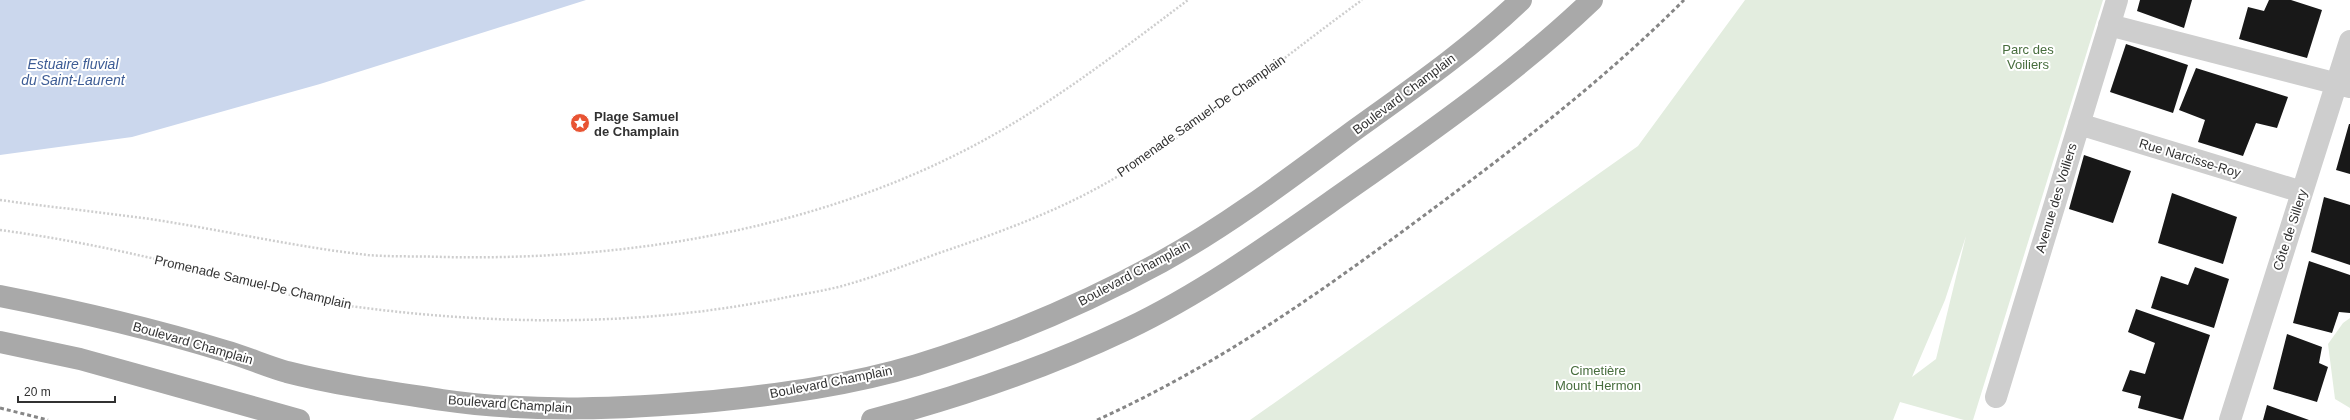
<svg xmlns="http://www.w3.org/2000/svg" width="2350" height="420" viewBox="0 0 2350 420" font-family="Arial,sans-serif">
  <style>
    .green { fill: #e3eddf; fill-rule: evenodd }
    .water { fill: #cbd7ed }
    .building { fill: #181818 }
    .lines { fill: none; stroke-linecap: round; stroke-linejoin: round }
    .path { stroke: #cecece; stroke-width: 2.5; stroke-dasharray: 2 2; stroke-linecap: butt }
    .minor { stroke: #cecece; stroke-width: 22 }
    .major { stroke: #a9a9a9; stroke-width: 22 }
    .rail { stroke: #868686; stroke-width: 3; stroke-dasharray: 4 3; stroke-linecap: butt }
    .labels { text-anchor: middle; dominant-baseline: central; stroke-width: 4; stroke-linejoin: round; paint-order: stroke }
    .park-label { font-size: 13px; fill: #476d3d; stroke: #fff }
    .street-label { font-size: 13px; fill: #313131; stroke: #fff }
    .poi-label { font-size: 13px; font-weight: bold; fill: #313131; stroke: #fff; text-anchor: start }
    .water-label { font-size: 14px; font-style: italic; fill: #3d5c95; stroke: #fff }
  </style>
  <rect width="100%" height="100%" fill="#fff"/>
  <path class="green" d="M1745 0H2103L1973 420H1964L1900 402 1893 420H1250L1638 146ZM1966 236 1936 359 1912 377 1945 300Z
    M2350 318V408L2335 399 2328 344 2343 323Z"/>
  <path class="water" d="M0 0H586L320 84 132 137 0 155Z"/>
  <path class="building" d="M2140 0H2192L2184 28 2137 11Z
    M2269 0H2291L2322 10 2307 58 2239 39 2248 7 2264 11Z
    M2126 44 2188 65 2173 113 2110 92Z
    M2196 68 2288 97 2277 128 2256 123 2243 156 2198 142 2205 120 2179 110Z
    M2349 124H2350V174L2336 170Z
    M2084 155 2131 171 2113 223 2069 209Z
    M2172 193 2237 217 2223 264 2158 243Z
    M2324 197 2350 205V265L2311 252Z
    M2309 261 2350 275V313L2339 312 2332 333 2293 323Z
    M2195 267 2229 279 2214 328 2151 308 2161 276 2188 285Z
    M2136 309 2210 335 2183 420 2138 408 2141 396 2122 391 2130 370 2145 374 2155 343 2128 332Z
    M2287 334 2322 347 2319 363 2328 367 2317 402 2273 389Z
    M2267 405 2309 420H2263Z"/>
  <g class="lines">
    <path class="path" d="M0 200C50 207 100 212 150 219 223 230 295 247 368 255 393 257 419 256 444 257 635 261 835 227 1002 130 1067 92 1128 45 1188 0
      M0 230C67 239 134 253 200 270 244 282 290 297 335 304 483 325 631 328 778 299 801 294 826 291 849 284 880 275 909 264 939 253 1001 232 1064 209 1120 175 1204 124 1282 58 1362 0"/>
    <path class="minor" d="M2109 25 2350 87
      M2079 124 2302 192
      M1996 397 2117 0
      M2230 420 2350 41"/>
    <path class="major" d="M0 296C77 311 150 328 225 351 246 357 266 366 287 372 338 385 390 392 442 400 532 413 624 409 714 401 782 394 851 385 917 365 1001 339 1084 304 1161 262 1228 225 1290 178 1352 132 1409 91 1470 49 1521 0
      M0 342 80 359 299 420
      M872 420C960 397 1045 368 1127 329 1213 288 1291 229 1369 175 1446 121 1524 65 1592 0"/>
    <path class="rail" d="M0 408 48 420
      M1097 420C1216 366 1314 297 1418 220 1511 151 1602 82 1684 0"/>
  </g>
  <defs>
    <symbol id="sight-disc" viewBox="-11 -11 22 22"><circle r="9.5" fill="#e85433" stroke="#fff"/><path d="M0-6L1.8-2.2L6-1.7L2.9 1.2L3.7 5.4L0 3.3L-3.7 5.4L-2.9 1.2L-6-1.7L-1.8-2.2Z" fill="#fff"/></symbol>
  </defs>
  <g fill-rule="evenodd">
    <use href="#sight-disc" x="569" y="112" width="22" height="22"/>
  </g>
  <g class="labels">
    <g class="park-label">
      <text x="2028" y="49">Parc des<tspan x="2028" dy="15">Voiliers</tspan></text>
      <text x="1598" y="370">Cimetière<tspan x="1598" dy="15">Mount Hermon</tspan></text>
    </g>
    <g class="street-label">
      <text transform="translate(1404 94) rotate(-37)">Boulevard Champlain</text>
      <text transform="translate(1201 116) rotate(-35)">Promenade Samuel-De Champlain</text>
      <text transform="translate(2190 158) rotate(17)">Rue Narcisse-Roy</text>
      <text transform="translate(2056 198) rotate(-73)">Avenue des Voiliers</text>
      <text transform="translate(2290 230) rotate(-72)">Côte de Sillery</text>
      <text transform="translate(1134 273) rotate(-28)">Boulevard Champlain</text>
      <text transform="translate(253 282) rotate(13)">Promenade Samuel-De Champlain</text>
      <text transform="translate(193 343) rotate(16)">Boulevard Champlain</text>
      <text transform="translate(831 382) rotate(-11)">Boulevard Champlain</text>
      <text transform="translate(510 404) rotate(4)">Boulevard Champlain</text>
    </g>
    <g class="poi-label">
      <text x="594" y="116">Plage Samuel<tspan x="594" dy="15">de Champlain</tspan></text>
    </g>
    <g class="water-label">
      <text x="73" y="64">Estuaire fluvial<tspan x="73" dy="16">du Saint-Laurent</tspan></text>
    </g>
  </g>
  <path d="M18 396v6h97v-6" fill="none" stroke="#313131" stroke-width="2"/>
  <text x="24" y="396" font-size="12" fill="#313131" stroke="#ffffff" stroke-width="3" paint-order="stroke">20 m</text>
</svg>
